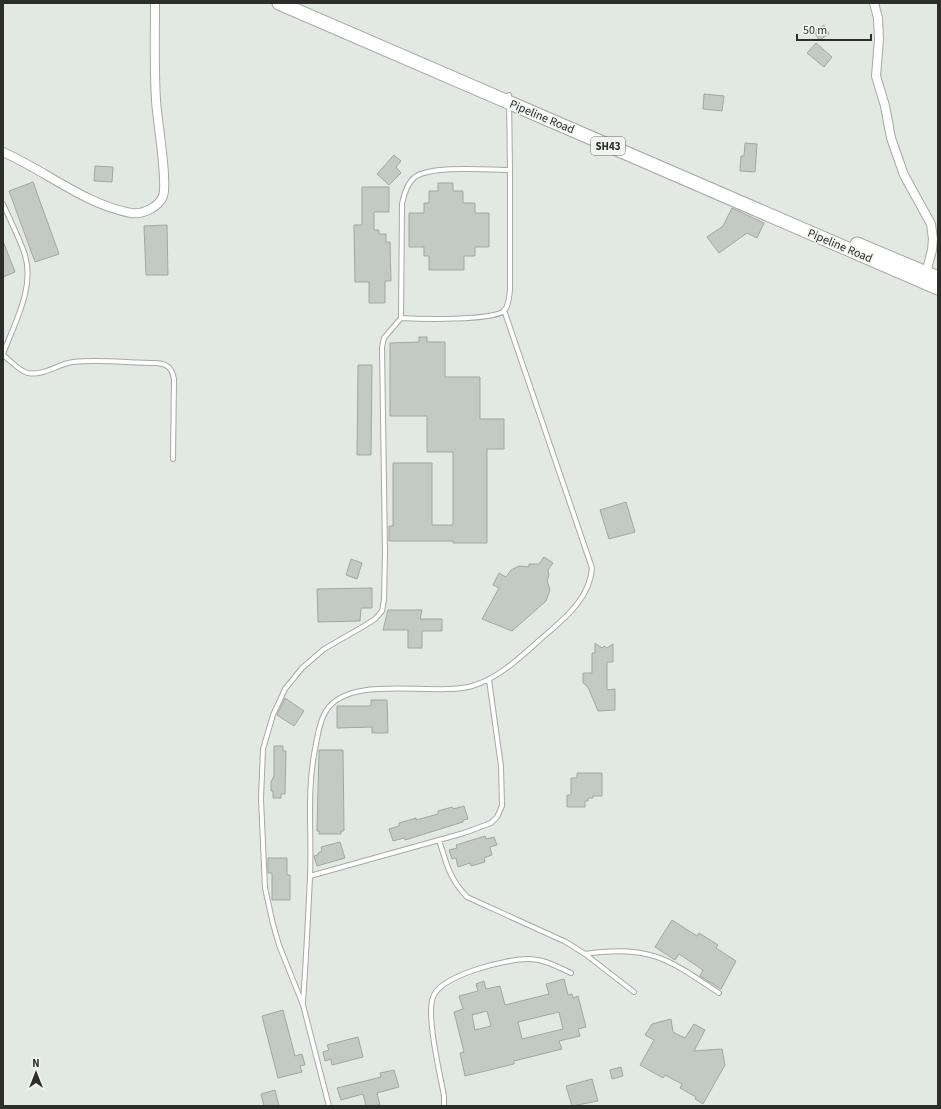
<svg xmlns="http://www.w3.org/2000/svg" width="941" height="1109" viewBox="0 0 941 1109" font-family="'Source Sans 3',sans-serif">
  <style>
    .building { fill: #c3c9c3; stroke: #a2a7a2; fill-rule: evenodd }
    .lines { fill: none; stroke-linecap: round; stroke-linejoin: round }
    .lane-casing { stroke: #a5aaa5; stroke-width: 6 }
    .street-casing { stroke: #a5aaa5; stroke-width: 10 }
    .primary-casing { stroke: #a5aaa5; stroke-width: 15 }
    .lane { stroke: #fff; stroke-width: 4 }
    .street { stroke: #fff; stroke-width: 8 }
    .primary { stroke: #fff; stroke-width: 13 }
    .labels { text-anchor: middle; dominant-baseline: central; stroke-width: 3; stroke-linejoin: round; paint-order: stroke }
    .shield { fill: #f0f5ef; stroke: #676a66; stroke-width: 1 }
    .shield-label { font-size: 11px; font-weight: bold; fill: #2c2e2c }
    .street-label { font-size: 12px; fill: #2c2e2c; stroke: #f0f5ef }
  </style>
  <rect width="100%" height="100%" fill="#e2e8e2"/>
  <path class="building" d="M824 25 829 34 819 40 814 31Z
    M816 43 832 57 824 67 807 53Z
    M704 94 724 96 722 111 703 109Z
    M745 143 757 144 755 172 740 171 741 156H744Z
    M394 155 401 161 396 167 401 173 389 185 377 174Z
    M95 166 113 167 112 182 94 181Z
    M33 182 59 254 35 262 9 191Z
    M438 183H453V191H463V203H475V213H489V247H475V256H464V270H429V256H424V247H409V213H424V203H429V191H438Z
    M362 187H389V212H374V230H379V234H386V242H390L391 281H385V303H369V282H355L354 225H362Z
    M732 208 764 223 757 238 747 233 719 253 707 237 723 226Z
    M167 225 168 275H146L144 226Z
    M3 241 15 272 3 277Z
    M419 337H427V342H445V377H480V419H504V449H487V543H453V541H389V526H393V463H432V525H453V452H427V416H390V343L419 342Z
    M358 365H372L371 455H357Z
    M626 502 635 532 609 539 600 510Z
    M544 557 553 563 548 570 549 576 547 580 550 590 546 601 512 631 482 619 499 588 493 585 499 573 506 577 511 570 519 566 529 567V564H539Z
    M351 559 362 563 357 579 346 575Z
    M372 588V608H361L360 621 318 622 317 589Z
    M388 610H422L420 619H442V631H422V648H408V630H383Z
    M595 643 602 648 604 646 607 648 613 644V662H607V690L615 689V710L598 711 588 687 583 683V673H592V653H595Z
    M285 698 304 711 294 726 277 715Z
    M371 700H387L388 733H372V727L337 728V706H371Z
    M274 746H283V751H286L285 794H281V798H273V791H271V782L274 776Z
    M319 750H343L344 831H341V834H319V831H317Z
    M577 773H602V796H593V798H588V801H585V807H567V795H571V778H577Z
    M464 806 468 819 463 820V822L405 840 404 838 393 841 389 829 399 826V823L416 818V820L438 814V811L452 807 453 809Z
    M485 836 486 839 494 837 497 845 490 847 492 855 484 858 485 862 471 866 470 863 458 867 456 858 452 859 449 850 457 848 456 845Z
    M340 842 345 858 317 866 314 856 318 855V853L322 851 321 847Z
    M268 858H287V875H290V900H272V873H268Z
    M672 920 697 936 699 933 718 945 716 948 736 961 721 989 700 976 703 970 679 954 675 960 655 947Z
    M564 979 568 995 572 994 573 998 578 996 586 1027 578 1029 580 1036 559 1041 562 1049 514 1061V1064L465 1076 460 1053 464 1052 454 1012 463 1009 459 996 478 991 476 984 484 981 486 989 500 986 505 1005 549 994 546 984ZM487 1011 491 1026 475 1030 472 1015ZM559 1012 563 1029 522 1039 518 1022Z
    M283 1010 295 1056 302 1054 305 1065 300 1066 302 1072 278 1078 262 1016Z
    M671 1019 673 1032 685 1038 694 1024 705 1030 694 1051 722 1049 725 1065 703 1104 695 1099 696 1097 680 1088 682 1084 665 1075 663 1078 640 1065 654 1040 645 1035 652 1024Z
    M358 1037 363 1057 332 1065 331 1059 325 1061 323 1052 329 1050 327 1045Z
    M621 1067 623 1076 612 1079 610 1070Z
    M394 1070 399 1087 377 1093 380 1105 366 1106 363 1094 341 1100 337 1088 381 1077 380 1073Z
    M592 1079 598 1101 572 1106 566 1086Z
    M275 1090 279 1106H264L261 1094Z"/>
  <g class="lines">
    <defs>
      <path id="lane" d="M3 204C10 220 19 237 25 255 35 288 14 324 3 354
        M401 318C419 319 491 321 504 311 509 306 509 297 510 290V170
        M3 355C11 361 19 371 28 373 44 376 58 364 73 362 100 359 129 363 156 363 168 364 172 368 174 379L173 459
        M439 840C447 865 449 878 467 897L566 942 585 954 634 992
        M310 876 464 833 491 823 497 817 502 806 501 766 489 680
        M585 954C649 944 668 959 719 993
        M303 1002C306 961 308 919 310 877 312 830 306 791 316 744 318 733 320 720 326 711 350 673 433 697 472 686 503 677 526 651 550 631 570 614 590 595 592 568L504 310
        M329 1106 303 1005 279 945 273 924 265 888 261 799 263 749 273 715 285 689 302 668 324 649 364 626 375 619 382 611 384 600 385 552 382 347 384 338 401 318 402 204C404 194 407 183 415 177 433 165 487 170 510 170L509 95
        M444 1106V1096C440 1074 426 1016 433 997 441 975 506 959 528 959 544 959 558 967 571 973"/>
      <path id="street" d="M874 3 878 18 879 39 876 76 885 106 891 138 904 175 931 224 933 239 932 250 926 273
        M3 152C46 171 84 204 131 213 142 215 159 207 163 196 168 181 157 120 156 100 154 68 155 35 155 3"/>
      <path id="primary" d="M279 3 938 288
        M857 244 938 278"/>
    </defs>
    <use href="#lane" class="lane-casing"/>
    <use href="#street" class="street-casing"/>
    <use href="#primary" class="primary-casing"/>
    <use href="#lane" class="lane"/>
    <use href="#street" class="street"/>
    <use href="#primary" class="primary"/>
  </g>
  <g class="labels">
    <rect class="shield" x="591" y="137" width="34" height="18" rx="3"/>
    <g class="shield-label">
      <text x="608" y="146">SH43</text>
    </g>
    <g class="street-label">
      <text transform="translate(542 117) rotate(23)">Pipeline Road</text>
      <text transform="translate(840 246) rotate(23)">Pipeline Road</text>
    </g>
  </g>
  <rect width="941" height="1109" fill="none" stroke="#2c2e2c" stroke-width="8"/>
  <g transform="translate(36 1073)" stroke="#f0f5ef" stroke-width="3" paint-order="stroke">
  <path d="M0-3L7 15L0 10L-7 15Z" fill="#2c2e2c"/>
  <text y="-6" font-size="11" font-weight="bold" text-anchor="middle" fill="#2c2e2c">N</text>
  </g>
  <path d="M797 34v6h74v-6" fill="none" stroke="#2c2e2c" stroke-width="2"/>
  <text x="803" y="34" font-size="12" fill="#2c2e2c" stroke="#f0f5ef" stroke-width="3" paint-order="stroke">50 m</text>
</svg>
